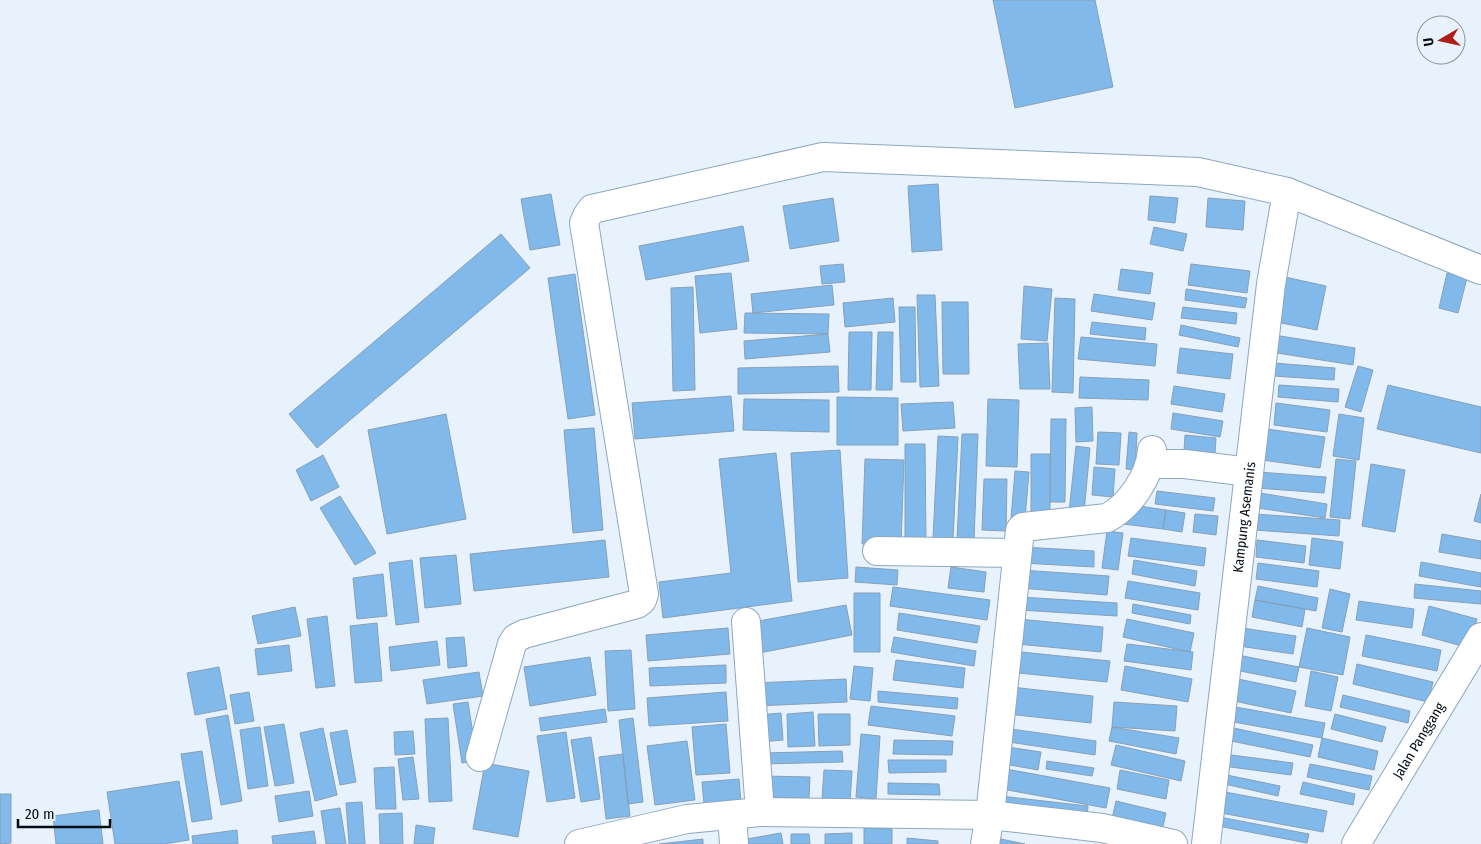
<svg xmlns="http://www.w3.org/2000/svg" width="1481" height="844" viewBox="0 0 1481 844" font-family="'Fira Sans Condensed',sans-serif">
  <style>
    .building { fill: #81b9eb; stroke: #86a0b8 }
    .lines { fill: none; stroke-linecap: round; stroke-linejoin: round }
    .street-casing { stroke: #8da7bf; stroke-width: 30 }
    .secondary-casing { stroke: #8da7bf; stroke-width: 30 }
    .street { stroke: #fff; stroke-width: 28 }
    .secondary { stroke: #fff; stroke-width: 28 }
    .labels { text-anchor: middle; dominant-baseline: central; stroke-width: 5; stroke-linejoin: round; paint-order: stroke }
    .street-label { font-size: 14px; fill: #040c14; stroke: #e7f2fc }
  </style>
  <rect width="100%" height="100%" fill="#e7f2fc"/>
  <path class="building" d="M993 0H1095L1113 87 1015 108Z
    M938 184 942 250 912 252 908 186Z
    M551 194 560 245 530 250 521 199Z
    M1150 196 1178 198 1175 223 1148 220Z
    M833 198 839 241 790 249 783 206Z
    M1208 198 1245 201 1243 230 1206 227Z
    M743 226 749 261 646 280 639 246Z
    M1154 227 1187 234 1183 251 1150 244Z
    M501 234 530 268 317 448 289 414Z
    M843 264 845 282 822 284 820 266Z
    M1191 264 1250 271 1247 293 1188 285Z
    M1121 269 1153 273 1150 294 1118 290Z
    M731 273 737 329 700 333 695 276Z
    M1447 273 1467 278 1458 313 1439 308Z
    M575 274 595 415 568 419 548 278Z
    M1285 277 1326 286 1317 330 1276 322Z
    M832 285 834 305 753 313 751 294Z
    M1024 286 1052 289 1047 341 1021 339Z
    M693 287 695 390 673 391 671 288Z
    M1186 289 1247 298 1245 308 1185 300Z
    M1094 294 1155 303 1152 320 1091 311Z
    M917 295H935L939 386 920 387Z
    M893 298 895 322 845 327 843 303Z
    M1055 298 1075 299 1073 393 1052 392Z
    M942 302H968L969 374H943Z
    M899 307H915L916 382H901Z
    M1183 307 1237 313 1236 324 1181 318Z
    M745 313 829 314 828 334 744 333Z
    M1092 322 1146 328 1145 340 1090 334Z
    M1181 325 1240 338 1238 347 1179 335Z
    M849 332H872L871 390H848Z
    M878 332H893L892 390H876Z
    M828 334 830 352 745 359 744 341Z
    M1274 335 1355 348 1353 365 1271 352Z
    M1081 337 1157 344 1155 366 1078 359Z
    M1048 343 1050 389H1020L1018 344Z
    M1180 348 1233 354 1230 379 1177 373Z
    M1274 363 1335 368 1334 380 1273 376Z
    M838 366 839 392 738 394V368Z
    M1358 366 1373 370 1361 412 1345 407Z
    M1080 377 1149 380 1148 400 1079 398Z
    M1279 385 1339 389 1338 402 1278 397Z
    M1388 385 1481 407V453L1377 429Z
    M1174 386 1225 394 1222 412 1171 404Z
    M731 396 734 431 635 439 632 403Z
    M837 397 898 398V445H837Z
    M744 399 829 400V432L743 430Z
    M988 399 1019 400 1017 467 986 466Z
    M953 402 955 428 903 431 901 404Z
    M1276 403 1330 410 1327 432 1274 425Z
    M1092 407 1093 441 1076 442 1075 408Z
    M1173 413 1223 421 1220 437 1171 429Z
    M446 414 466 519 387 534 368 430Z
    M1339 414 1364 418 1359 460 1333 456Z
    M1051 419H1066L1065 502H1050Z
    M594 428 603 530 573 533 564 430Z
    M1267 429 1325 437 1320 468 1262 460Z
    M1098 432 1121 433 1119 465 1096 464Z
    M1129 432 1137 433 1135 470 1126 469Z
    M962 434H978L974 541 957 540Z
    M1185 435 1216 438 1215 454 1184 452Z
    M938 436 958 437 953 540 933 539Z
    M905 444H925L926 540H905Z
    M1076 446 1090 448 1084 513 1069 512Z
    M840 450 848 578 798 582 791 453Z
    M776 453 792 601 663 618 659 582 731 573 719 459Z
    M1031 454H1050V516H1031Z
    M323 455 339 487 311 501 296 470Z
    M865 459 904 460 901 546 862 544Z
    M1336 459 1356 461 1350 519 1330 517Z
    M1371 464 1405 470 1395 532 1362 526Z
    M1094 467 1115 469 1113 497 1092 495Z
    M1015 471 1029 472 1025 519 1011 518Z
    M1258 472 1326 477 1324 493 1257 488Z
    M984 479H1007L1006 531 982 530Z
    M1157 491 1215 498 1213 511 1155 504Z
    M1254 492 1327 504 1325 518 1251 507Z
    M1481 494V523L1474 521Z
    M340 496 376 553 355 565 320 508Z
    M1126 504 1166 510 1163 529 1123 524Z
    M1166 510 1185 513 1182 532 1163 529Z
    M1195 514 1218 516 1216 535 1193 532Z
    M1255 514 1340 520 1339 536 1254 530Z
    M1107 531 1123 533 1118 570 1102 568Z
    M1442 534 1481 541V559L1439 552Z
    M1131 538 1206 548 1204 566 1128 556Z
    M1312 538 1343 542 1340 569 1309 565Z
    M605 540 609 577 474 591 470 554Z
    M1257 540 1306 546 1304 563 1256 557Z
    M1022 547 1094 551V567L1022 563Z
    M456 555 461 604 425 608 420 558Z
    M412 560 419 622 396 625 389 563Z
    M1134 560 1197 571 1195 586 1132 574Z
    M1421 562 1481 573V587L1419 576Z
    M1258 563 1319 571 1317 587 1256 579Z
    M856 567 898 570 897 585 855 582Z
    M951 567 986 572 984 592 948 588Z
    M1021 570 1109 576 1107 595 1020 588Z
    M383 574 387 616 357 619 353 578Z
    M1128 581 1200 593 1198 610 1125 598Z
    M1415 584 1481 591V604L1414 598Z
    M1258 586 1318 598 1316 611 1255 600Z
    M893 587 990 600 987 620 890 606Z
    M1330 589 1350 594 1342 632 1322 628Z
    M854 593H880V652H854Z
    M1020 597 1117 603V616L1019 610Z
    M1255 600 1305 609 1302 627 1252 617Z
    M1359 601 1414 609 1412 628 1356 620Z
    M1133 604 1191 615 1190 624 1132 613Z
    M846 605 852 635 759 653 753 622Z
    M1429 606 1477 619 1469 648 1422 635Z
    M295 607 301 636 258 644 252 616Z
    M899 613 980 626 977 643 897 630Z
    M327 616 335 686 316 688 307 619Z
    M1018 619 1103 627 1101 652 1017 644Z
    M1127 619 1194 633 1190 652 1123 637Z
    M377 623 382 681 355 683 350 626Z
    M728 628 730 654 648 661 646 635Z
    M1242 628 1296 636 1293 654 1239 646Z
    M1307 628 1350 637 1343 675 1299 667Z
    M1366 635 1441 650 1437 671 1362 656Z
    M464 637 467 666 448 668 446 638Z
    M894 637 976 651 974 666 891 652Z
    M437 641 440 665 391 671 389 647Z
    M1127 644 1193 652 1191 670 1124 661Z
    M289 645 292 671 258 675 255 649Z
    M631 650 635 709 608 711 605 651Z
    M1011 651 1110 661 1107 682 1009 672Z
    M1238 655 1299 667 1296 682 1235 670Z
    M590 657 596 695 530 706 524 667Z
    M896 660 965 668 963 688 893 680Z
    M1357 664 1433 682 1428 702 1353 684Z
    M726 665V683L650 686 649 668Z
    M854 666 873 668 870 701 850 699Z
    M1125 666 1192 679 1188 702 1121 690Z
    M219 667 227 709 195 715 187 673Z
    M1311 671 1338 677 1331 711 1305 706Z
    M479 672 483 696 427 704 423 680Z
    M846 679 847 702 756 706 754 683Z
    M1238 679 1296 691 1291 713 1234 701Z
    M1011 687 1093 696 1091 723 1007 714Z
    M878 691 958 698 957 709 878 702Z
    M249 692 254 721 235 724 230 695Z
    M726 692 728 721 649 726 647 698Z
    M1343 695 1410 711 1408 723 1340 707Z
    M468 702 477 760 462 763 453 704Z
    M1114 702 1177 706 1175 731 1112 727Z
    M871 706 955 716 952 736 868 725Z
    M1230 706 1325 723 1322 738 1228 721Z
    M605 709 607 722 541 731 539 718Z
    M813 712 815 746 788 747 787 714Z
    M781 713 783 740 761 742 758 715Z
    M818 714H850V745L819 746Z
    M1335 714 1386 727 1382 742 1331 729Z
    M228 715 242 801 221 805 206 719Z
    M448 718 452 801 429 802 425 719Z
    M633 718 643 802 628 804 619 720Z
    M284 724 294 783 275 786 264 727Z
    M726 724 730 773 696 775 692 727Z
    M260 727 268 786 248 789 240 730Z
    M1112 727 1179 738 1176 754 1109 741Z
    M1229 727 1313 745 1310 757 1226 740Z
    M323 728 337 795 315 801 300 733Z
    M1004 728 1096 741 1095 755 1002 741Z
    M347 730 356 782 340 785 330 733Z
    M413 731 415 754 395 755 394 732Z
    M566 732 575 798 547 802 537 736Z
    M861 734 880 736 876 799 856 797Z
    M591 737 600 799 581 802 571 740Z
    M1322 738 1378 751 1374 770 1318 757Z
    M894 740 953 741 952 755 893 754Z
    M687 741 695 800 655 805 647 746Z
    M1116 745 1185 761 1181 781 1111 765Z
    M1007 747 1041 752 1038 770 1004 764Z
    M202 751 212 819 192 822 181 754Z
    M842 751 843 762 763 764V753Z
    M623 754 630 816 606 819 599 757Z
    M1224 754 1293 763 1291 775 1223 766Z
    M413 757 419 799 403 800 398 759Z
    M888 760H946V772L889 773Z
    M1047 761 1094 768 1092 776 1046 769Z
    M485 763 529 771 518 837 473 829Z
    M1310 764 1372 776 1369 790 1307 777Z
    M394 767 396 809H376L374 768Z
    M1006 769 1110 788 1106 808 1002 789Z
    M824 770 852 771 850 802 822 799Z
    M1120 770 1169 780 1166 799 1117 789Z
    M1222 774 1280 786 1278 796 1220 783Z
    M764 776 810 777 809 798 764 797Z
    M739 779 742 813 705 815 702 782Z
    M179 781 189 840 164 844H115L107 792Z
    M1303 782 1355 794 1353 805 1300 794Z
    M888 783 939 784 940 795 888 794Z
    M309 791 313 816 279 822 275 796Z
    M1225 792 1327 811 1323 832 1221 813Z
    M0 794H11V843L0 844Z
    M1000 796 1088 806 1087 817 999 808Z
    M1116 801 1166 813 1162 831 1112 819Z
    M362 802 365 844H349L346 803Z
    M340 808 346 844H326L321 811Z
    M99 810 103 844H56L53 816Z
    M402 813 403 844H380L379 814Z
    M1219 817 1309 834 1307 843 1218 826Z
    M416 825 435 828 433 844H414Z
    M864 828 892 829V844H864Z
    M237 830 238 844H193L192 836Z
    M314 831 316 844H273L272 836Z
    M781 833 783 844H735V841Z
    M852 833V844H825V834Z
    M791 834H809L810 844H791Z
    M991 837 1025 844H990Z
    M907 838 938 841V844H907Z
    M703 839V844H659Z"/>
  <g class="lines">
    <defs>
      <g id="street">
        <path d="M1151 464H1185L1249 472"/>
        <path d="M877 551 1017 553"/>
        <path d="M746 622 760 812"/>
        <path d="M480 757 512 644 516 638 524 634 637 604 642 600 644 594 584 223 587 216 592 209 823 157 1198 172 1287 192 1481 270"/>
        <path d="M732 815 734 844"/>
        <path d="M579 844 687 819 760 812 990 815 1102 828 1173 844"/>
        <path d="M985 844 990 815 1020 530 1023 527 1107 518C1130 506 1150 476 1152 450"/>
        <path id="s1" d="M1206 844 1271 284 1287 192"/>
      </g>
      <g id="secondary">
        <path id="s2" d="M1356 844 1481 637"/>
      </g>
    </defs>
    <use href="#street" class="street-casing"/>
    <use href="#secondary" class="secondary-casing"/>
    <use href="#street" class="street"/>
    <use href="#secondary" class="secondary"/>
  </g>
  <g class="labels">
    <g class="street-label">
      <text stroke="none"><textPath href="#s1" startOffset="329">Kampung Asemanis</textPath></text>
      <text stroke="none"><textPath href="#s2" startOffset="121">Jalan Panggang</textPath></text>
    </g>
  </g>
  <g transform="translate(1441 40) rotate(261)"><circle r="24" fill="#e7f2fc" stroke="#8c969f"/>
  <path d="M0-4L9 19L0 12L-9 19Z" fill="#ae1d16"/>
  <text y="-8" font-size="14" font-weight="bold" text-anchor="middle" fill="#040c14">U</text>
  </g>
  <path d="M18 819v8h92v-8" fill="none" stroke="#040c14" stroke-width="2.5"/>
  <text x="25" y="819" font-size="15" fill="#040c14" stroke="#e7f2fc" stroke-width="4" paint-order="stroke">20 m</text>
</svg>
